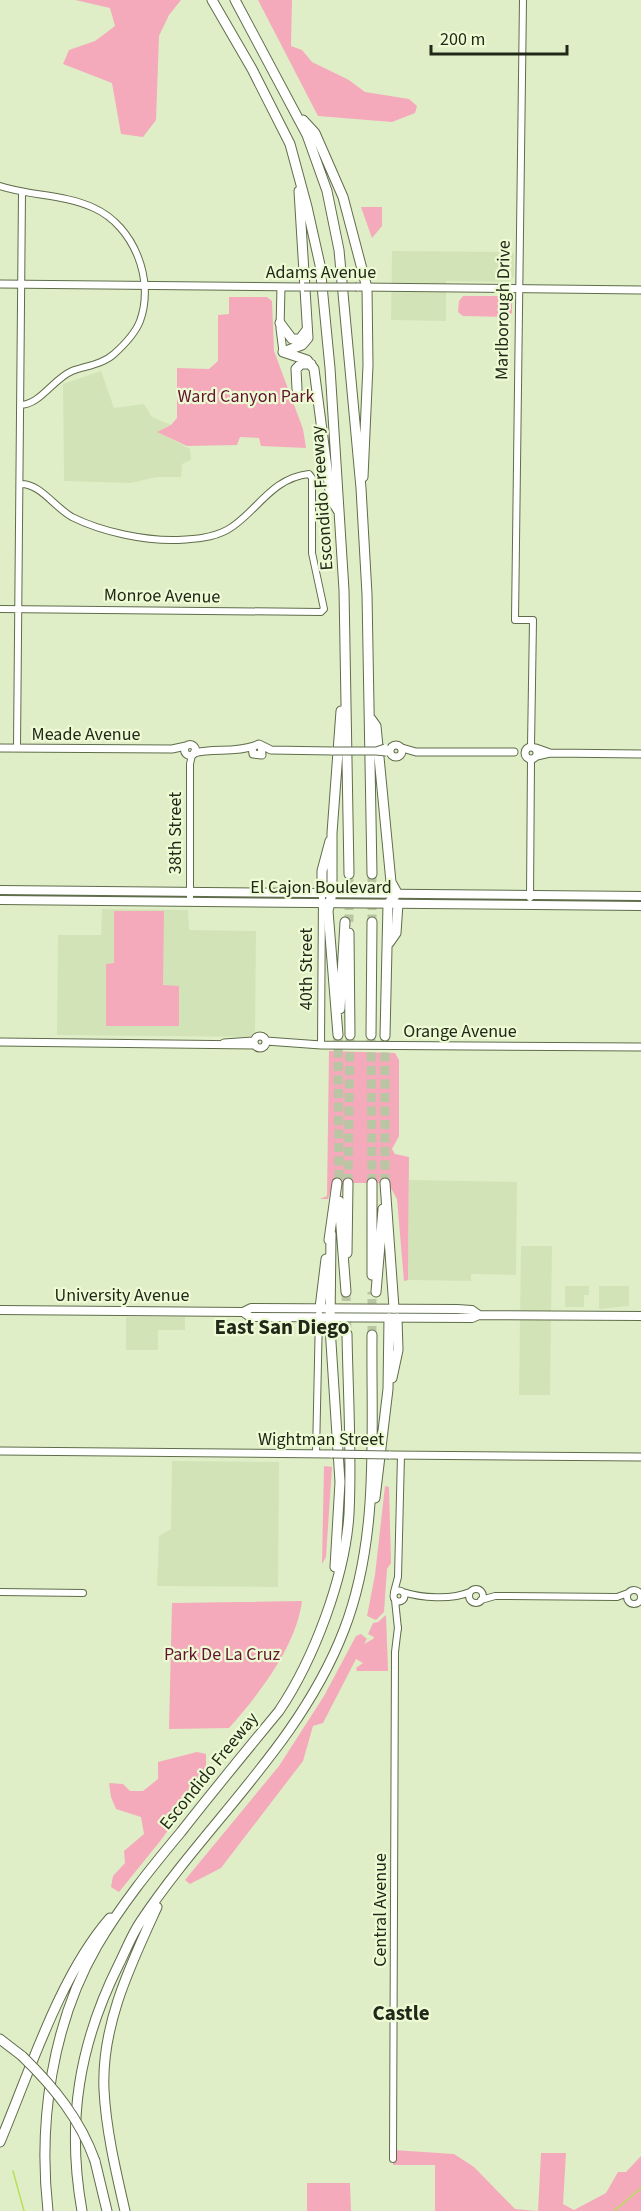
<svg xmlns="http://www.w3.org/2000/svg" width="641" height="2211" viewBox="0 0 641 2211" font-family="'Source Sans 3',sans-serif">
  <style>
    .built { fill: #d2e4b7 }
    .green { fill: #f4aabb }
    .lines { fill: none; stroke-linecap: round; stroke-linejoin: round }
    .stream { stroke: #b7e05b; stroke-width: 1.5 }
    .motorway-tunnel { stroke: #b9c6a4; stroke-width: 9; stroke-dasharray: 9 4.5; stroke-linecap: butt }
    .tertiary-casing { stroke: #606d4b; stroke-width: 8 }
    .secondary-casing { stroke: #606d4b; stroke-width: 9 }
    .primary-casing { stroke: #606d4b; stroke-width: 10 }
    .motorway-casing { stroke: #606d4b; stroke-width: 11 }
    .tertiary { stroke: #fff; stroke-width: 6 }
    .secondary { stroke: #fff; stroke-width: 7 }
    .primary { stroke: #fff; stroke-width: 8 }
    .motorway { stroke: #fff; stroke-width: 9 }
    .secondary-bridge-casing { stroke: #606d4b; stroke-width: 9; stroke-linecap: butt }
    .motorway-bridge-casing { stroke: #606d4b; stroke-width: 11; stroke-linecap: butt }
    .secondary-bridge { stroke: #fff; stroke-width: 7 }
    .motorway-bridge { stroke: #fff; stroke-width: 9 }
    .labels { text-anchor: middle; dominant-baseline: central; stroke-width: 4.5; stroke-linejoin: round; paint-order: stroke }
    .street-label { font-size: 18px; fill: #222819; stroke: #ecfbd4 }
    .park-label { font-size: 18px; fill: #661331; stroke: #ecfbd4 }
    .quarter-label { font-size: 21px; font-weight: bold; fill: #222819; stroke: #ecfbd4 }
  </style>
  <rect width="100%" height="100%" fill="#dfeec7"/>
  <path class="built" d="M392 251 511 252 514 254V277L508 282 446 281V321L391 320Z
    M101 371 114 408 144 404 152 417 171 425 158 432 190 449 191 460 182 464 181 477H157L130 483 64 481 63 384Z
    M102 909 188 910 189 930 256 931 255 1037 57 1035 58 935H101Z
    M409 1180 517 1182 516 1275 471 1274V1281L408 1280Z
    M521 1246H552L550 1395H519Z
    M565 1286H589V1295H584V1307H565Z
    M599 1286H629V1306L599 1309Z
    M126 1317H185V1330H158V1350H126Z
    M172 1461 279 1462 278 1587 157 1586 159 1536 171 1529Z"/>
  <path class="green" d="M75 0H181L169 15 159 36 156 120 143 137 121 134 112 83 63 64 69 50 95 41 115 26 110 8Z
    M258 0H292L291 46 302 50 312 62 349 80 365 92 409 99 417 106 415 113 392 122 318 116Z
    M361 207H382V226L372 238Z
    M463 296H507L512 301V313L507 317 463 316 458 312 459 301Z
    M229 297H267L272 301 274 351 303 429 306 448 261 446 259 438 240 437 237 445 187 446 157 432 171 425 177 418V368L209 369 218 361V315L229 314Z
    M114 911H164L163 985 179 986V1026H106V964L114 963Z
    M329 1051 395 1053 399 1060V1136L392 1149 395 1154 409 1157 408 1280 404 1281 397 1199 388 1183H333L328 1199H320L327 1196Z
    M324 1466 332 1467 326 1557 322 1564Z
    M385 1486 389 1487 391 1563 387 1569 384 1612 376 1620 367 1616 375 1575Z
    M302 1601C296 1647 259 1694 229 1728L169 1729 172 1603Z
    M386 1615 388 1671H357L356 1668 363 1663 356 1659 323 1723 313 1726 303 1761 221 1868 190 1884 185 1880 279 1766 324 1696 356 1636 361 1634 367 1639 364 1644 373 1639 374 1637 368 1634 373 1623 378 1622Z
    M197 1752 206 1754V1778L161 1840 119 1892 111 1887 113 1876 125 1863 124 1851 144 1834 141 1817 116 1809 111 1797 109 1783 123 1784 130 1791H143L158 1779V1762Z
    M393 2150 454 2154 474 2167 515 2209 538 2211 541 2153H566L563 2204 574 2210 606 2193 618 2172H626L641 2156V2211H435V2165H393Z
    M307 2183H350L351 2211H307Z"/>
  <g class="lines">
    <path class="stream" d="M13 2171 24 2211
      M614 2211 641 2188"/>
    <path class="motorway-tunnel" d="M349 874V922
      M372 874V922
      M338 1035 339 1183
      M371 1039 372 1183
      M348 1183 350 1035
      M385 1183V1036
      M346 1292 347 1334
      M372 1335V1292"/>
    <defs>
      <path id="tertiary" d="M523 0 515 620H533L531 746
        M0 186C30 196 64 194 94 208 134 226 155 280 140 321 135 334 124 345 114 354 103 364 86 366 72 371 53 379 40 405 20 405
        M0 609 321 612 324 609 312 553V478L309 474C270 478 255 515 227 530 212 538 195 539 178 540 145 541 102 532 72 517 54 507 40 483 20 484
        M17 748 22 193
        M530 898 531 759
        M190 902V764L192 755
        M321 1045 322 893
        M316 1454 319 1314
        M469 1596a7 7 0 1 1 14 0a7 7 0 1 1-14 0Z
        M627 1597a7 7 0 1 1 14 0a7 7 0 1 1-14 0Z
        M393.5 1596a5.5 5.5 0 1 1 11 0a5.5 5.5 0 1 1-11 0Z
        M0 1592 83 1593
        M394 1592 398 1577 401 1455
        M403 1592C421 1598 452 1600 470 1592
        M395 1600 398 1629
        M481 1600 495 1596 617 1597 628 1593
        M393 2159 395 1652 398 1627"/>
      <path id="secondary" d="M0 284 304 287
        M281 287 280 328 283 352
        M357 287 641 290
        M184.5 750a5.5 5.5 0 1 1 11 0a5.5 5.5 0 1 1-11 0Z
        M390 751a6 6 0 1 1 12 0a6 6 0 1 1-12 0Z
        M261 745 262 755 253 754 252 747 259 744 271 750 333 751
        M525 753a6 6 0 1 1 12 0a6 6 0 1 1-12 0Z
        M0 748 172 749 186 746
        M402 748 416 752H514
        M536 748 550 753 537 756
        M194 753C214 748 234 753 254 746
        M550 753 641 754
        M254 1042a6 6 0 1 1 12 0a6 6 0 1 1-12 0Z
        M266 1041 321 1045 641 1047
        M0 1042 255 1045
        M224 1043 253 1041
        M0 1451 332 1454
        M389 1455 641 1457"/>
      <path id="primary" d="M0 890 641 896
        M0 900 641 906
        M0 1310 243 1312 251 1308 457 1309 472 1310 479 1315
        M243 1312 250 1317 472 1318 479 1315 641 1316"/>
      <path id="motorway" d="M212 0 252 69 290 144 307 207 320 265 330 368 344 590 349 874
        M235 0 307 135 327 191 339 250 361 488 367 594 372 874
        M303 120 315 133 343 197 367 288 368 365 363 477
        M280 323 292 339H300L306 331
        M283 352 302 345 308 338 299 191
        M283 352 307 360 314 369 331 499 339 512
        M297 389 296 369 301 364H311
        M371 719 376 726 391 882 397 893 388 904 385 1036
        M322 893V871L330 841
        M349 933 350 1035
        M389 943 396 933 398 904
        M340 1009 345 922
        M338 1035 328 911 332 893V833L341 711
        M371 1035 372 922
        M385 1183 394 1308
        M339 1201 346 1292
        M331 1234 330 1327 340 1482 335 1567
        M329 1240 337 1183
        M347 1253 348 1183
        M372 1275V1183
        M376 1292 383 1209
        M320 1308 326 1259
        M392 1378 398 1350 397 1318
        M375 1498 388 1389 389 1318
        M0 2039 22 2056
        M0 2142C30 2071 60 1975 110 1918
        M95 2161 107 2211
        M48 2211C38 2122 52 2024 97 1946 121 1905 151 1868 181 1832 213 1791 246 1751 279 1711 314 1659 345 1577 349 1514 352 1454 348 1394 347 1334
        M82 2211C66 2122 79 2044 119 1964 126 1950 132 1934 141 1921 207 1822 300 1744 344 1630 380 1537 371 1433 372 1335
        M125 2211C116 2172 106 2130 104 2090 101 2025 131 1964 157 1907"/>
    </defs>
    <use href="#tertiary" class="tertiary-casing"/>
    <use href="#secondary" class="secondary-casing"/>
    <use href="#primary" class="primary-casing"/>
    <use href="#motorway" class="motorway-casing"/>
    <use href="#tertiary" class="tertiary"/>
    <use href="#secondary" class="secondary"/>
    <use href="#primary" class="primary"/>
    <use href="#motorway" class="motorway"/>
    <defs>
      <path id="secondary-bridge" d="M304 287H357
        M385 748 376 751 386 752
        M333 751H376
        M332 1454 389 1455"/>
      <path id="motorway-bridge" d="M22 2056C54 2087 80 2119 95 2161"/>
    </defs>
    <use href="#secondary-bridge" class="secondary-bridge-casing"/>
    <use href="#motorway-bridge" class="motorway-bridge-casing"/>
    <use href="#secondary-bridge" class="secondary-bridge"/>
    <use href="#motorway-bridge" class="motorway-bridge"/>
  </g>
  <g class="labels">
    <g class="street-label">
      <text x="321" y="272">Adams Avenue</text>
      <text transform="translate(503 310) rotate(-89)">Marlborough Drive</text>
      <text transform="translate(322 498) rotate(-94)">Escondido Freeway</text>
      <text transform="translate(162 596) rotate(1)">Monroe Avenue</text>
      <text x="86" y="734">Meade Avenue</text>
      <text transform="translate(175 833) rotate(-90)">38th Street</text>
      <text x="321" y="887">El Cajon Boulevard</text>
      <text transform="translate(306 969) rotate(-90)">40th Street</text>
      <text x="460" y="1031">Orange Avenue</text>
      <text x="122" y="1295">University Avenue</text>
      <text x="321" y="1439">Wightman Street</text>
      <text transform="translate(209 1771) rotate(-51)">Escondido Freeway</text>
      <text transform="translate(380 1910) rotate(-90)">Central Avenue</text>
    </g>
    <g class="park-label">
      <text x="246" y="396">Ward Canyon Park</text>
      <text x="222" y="1654">Park De La Cruz</text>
    </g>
    <g class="quarter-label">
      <text x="282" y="1327">East San Diego</text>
      <text x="401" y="2013">Castle</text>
    </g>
  </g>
  <path d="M431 45v9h136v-9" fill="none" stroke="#222819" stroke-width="3"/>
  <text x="440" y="45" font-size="18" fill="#222819" stroke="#ecfbd4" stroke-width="4.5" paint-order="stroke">200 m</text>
</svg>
